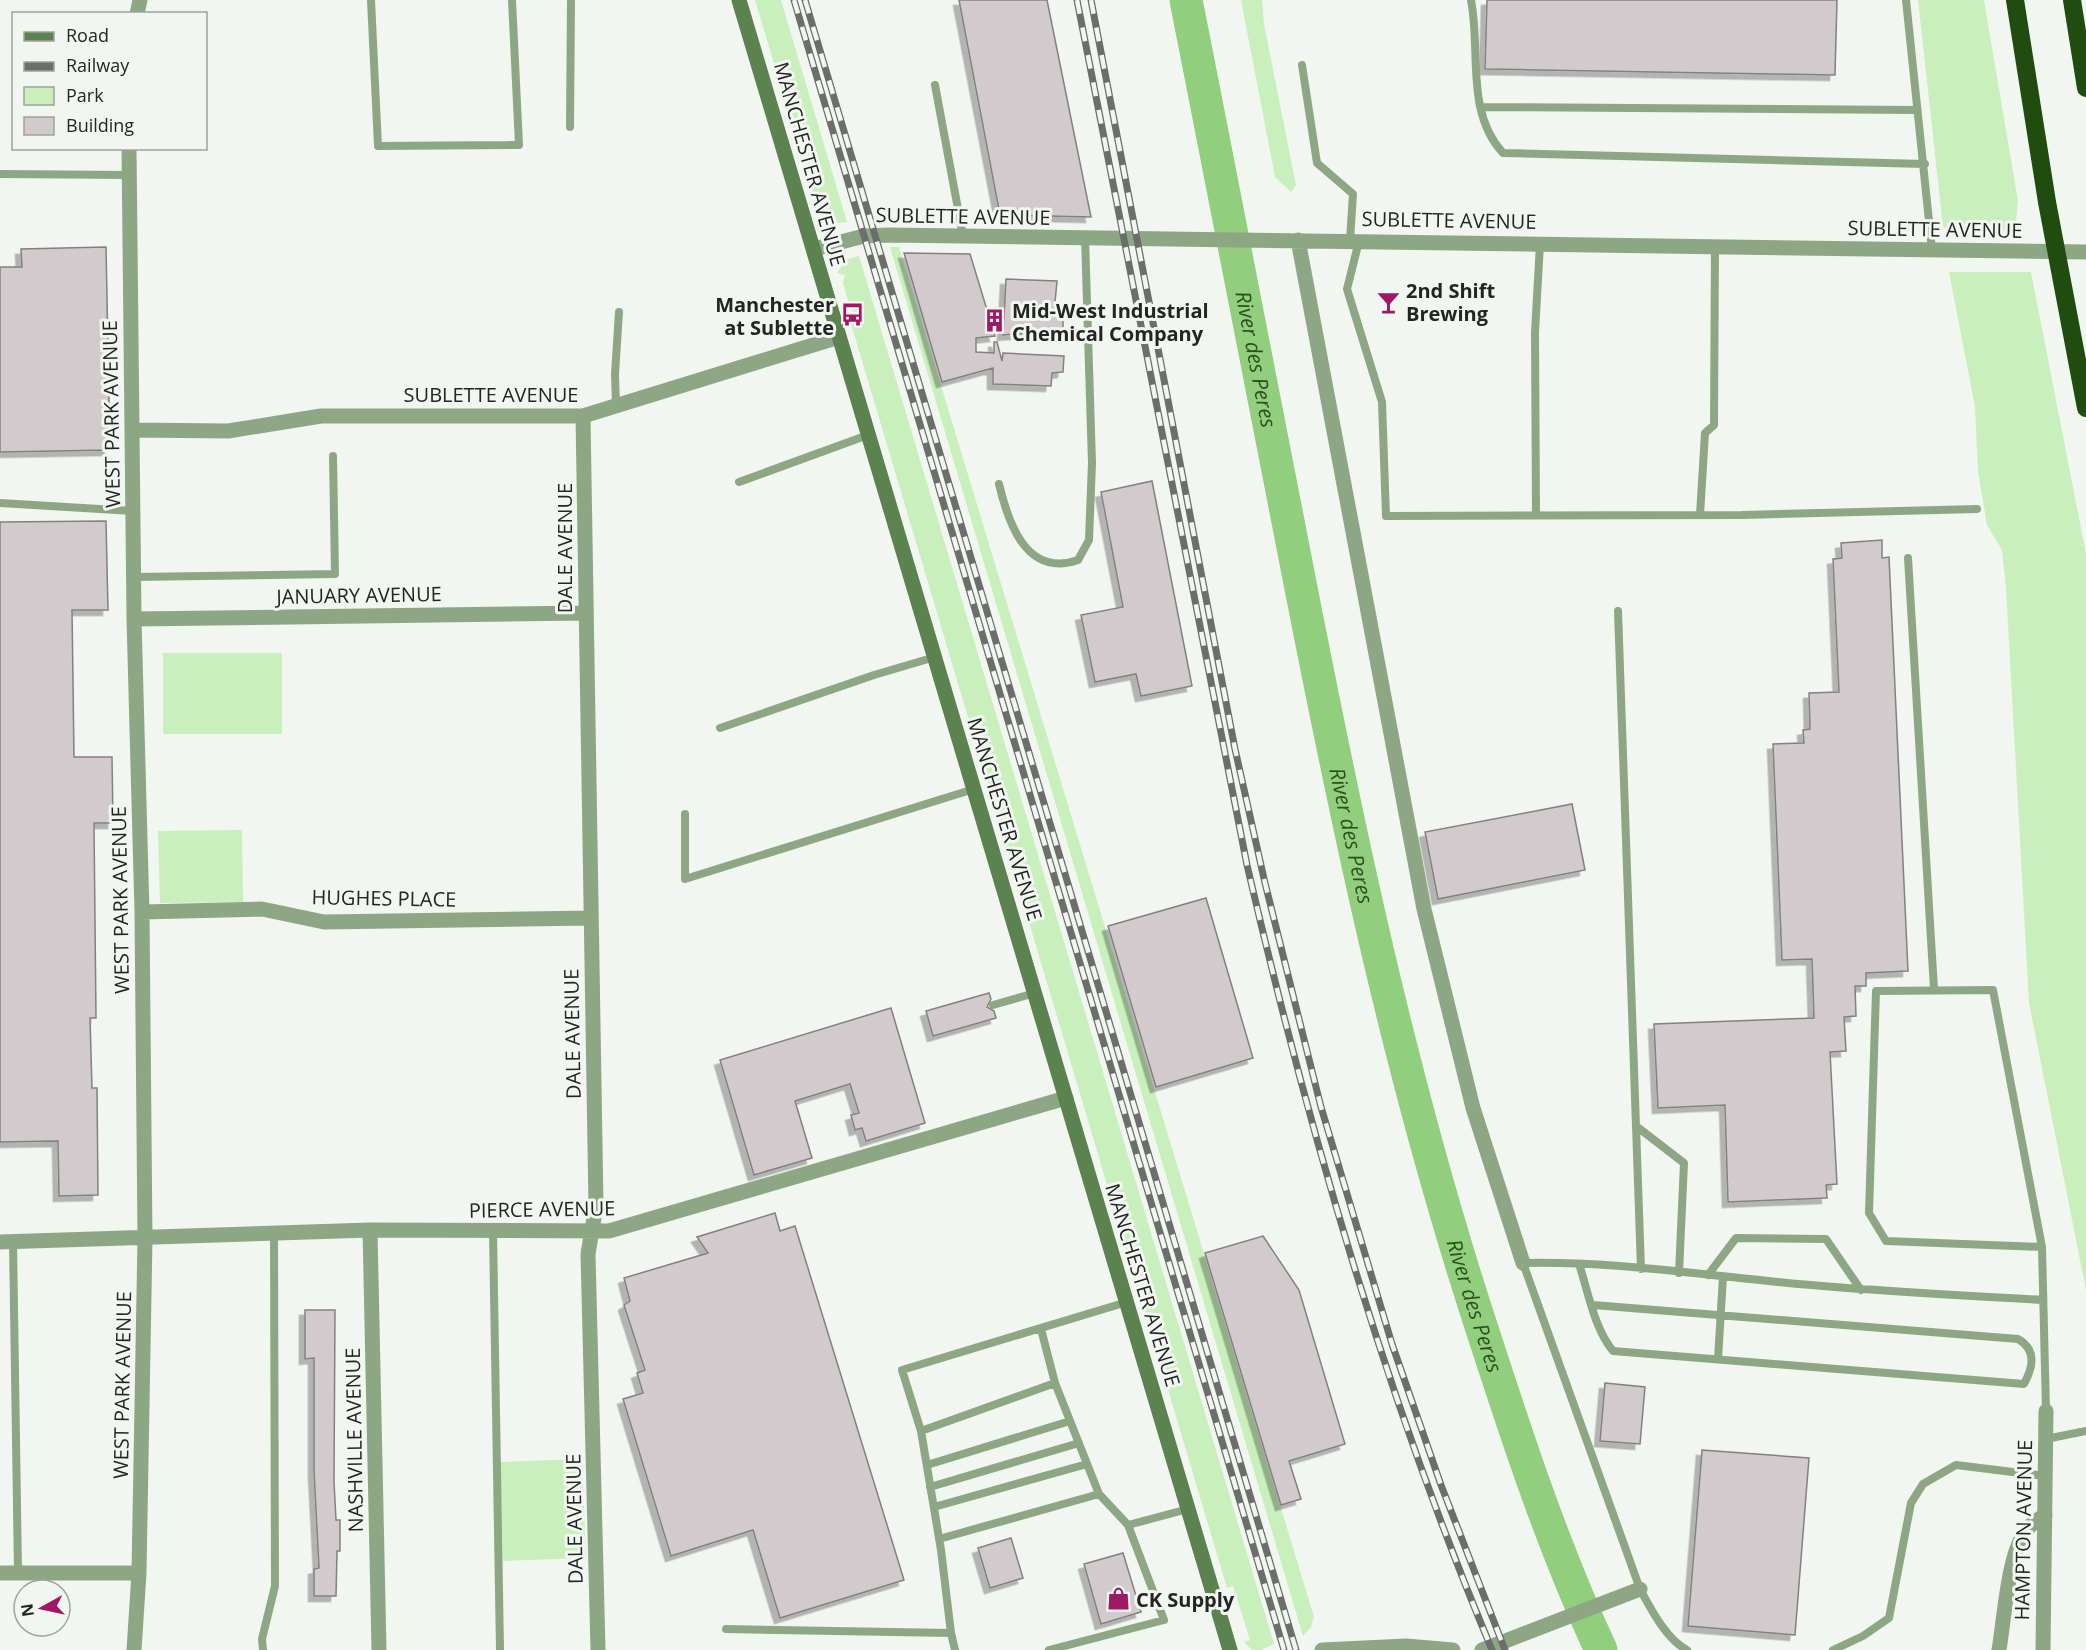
<svg xmlns="http://www.w3.org/2000/svg" width="2086" height="1650" viewBox="0 0 2086 1650" font-family="'Open Sans',sans-serif">
  <style>
    .green { fill: #c8efbc }
    .lines { fill: none; stroke-linecap: round; stroke-linejoin: round }
    .river { stroke: #91ce7e; stroke-width: 33 }
    .building { fill: #d2cacd; stroke: #867f82; stroke-width: 1.5; filter: url(#shadow) }
    .lane { stroke: #8da785; stroke-width: 8 }
    .street { stroke: #8da785; stroke-width: 15 }
    .secondary { stroke: #5b824f; stroke-width: 15 }
    .highway { stroke: #214c10; stroke-width: 18 }
    .rail-casing { stroke: #6b6e6a; stroke-width: 7 }
    .rail { stroke: #f2f6f0; stroke-width: 4.5; stroke-dasharray: 14; stroke-linecap: butt }
    .labels { text-anchor: middle; dominant-baseline: central; stroke-width: 6; stroke-linejoin: round; paint-order: stroke }
    .street-label { font-size: 20px; fill: #232523; stroke: #f2f6f0 }
    .poi-label { font-size: 20px; font-weight: bold; fill: #232523; stroke: #f2f6f0; text-anchor: start }
    .water-label { font-size: 21px; font-style: italic; fill: #2a511b; stroke: #f2f6f0 }
  </style>
  <defs>
    <filter id="shadow"><feDropShadow dx="-5.5" dy="5.5" stdDeviation="0" flood-color="#0004"/></filter>
  </defs>
  <rect width="100%" height="100%" fill="#f2f6f0"/>
  <path class="green" d="M755 0H781L847 222 829 224 818 212Z
    M1241 0H1262L1264 24 1296 185 1291 192 1275 177Z
    M1918 0H1984L2018 201 2015 231H1962L1943 227Z
    M890 247H899L1314 1617 1311 1627 1303 1636Z
    M859 256 1274 1644 1261 1650H1252L1244 1642 1250 1640 1233 1586 1227 1588 849 317 855 314 854 310 851 311 843 283 845 275 837 273 838 271 847 259Z
    M1949 272H2031L2086 554V1290L2029 1003 2006 588 2002 550 1987 525 1978 471 1975 407Z
    M163 653H282V734H163Z
    M242 830 243 902 160 903 158 831Z
    M582 1459 586 1558 503 1561 500 1462Z"/>
  <g class="lines">
    <path class="river" id="s1" d="M1186 0C1222 182 1257 364 1293 547 1344 810 1398 1073 1482 1329 1517 1437 1553 1547 1601 1650"/>
  </g>
  <path class="building" d="M959 0H1047L1091 217 1000 215Z
    M1487 0H1837L1835 75 1485 69Z
    M106 247 110 450 0 452V267H22L21 249Z
    M904 253 970 254 995 336 976 338V352L994 353V342H997L1002 361 1003 353 1064 356 1063 372 1052 373 1051 386 993 384V368L942 382Z
    M1006 279 1057 281 1054 313H1063V330L1003 335Z
    M1152 481 1192 686 1141 696 1136 674 1095 682 1081 615 1123 607 1101 492Z
    M106 521 108 610H72L74 757H112L113 823H94L96 1018H90L92 1088H97L98 1195 59 1196 58 1141 0 1142V522Z
    M1882 540V558L1889 557 1908 971 1866 973V986H1855L1856 1016 1844 1017 1846 1051 1830 1052 1837 1184 1826 1185 1827 1198 1728 1202 1725 1105 1658 1108 1654 1024 1814 1018 1812 959 1782 960 1773 744 1804 743 1803 730 1810 729 1809 693 1839 692 1833 559 1842 558 1841 543Z
    M1572 804 1585 870 1438 899 1425 832Z
    M1206 898 1253 1058 1156 1087 1108 926Z
    M989 993 991 999 987 1007 994 1011 996 1018 933 1036 926 1011Z
    M891 1008 925 1123 866 1141 862 1128 855 1130 851 1115 859 1113 850 1084 795 1101 812 1158 754 1175 720 1060Z
    M775 1213 780 1231 795 1226 904 1580 780 1618 753 1530 671 1556 623 1399 643 1393 637 1373 645 1370 624 1305 630 1301 624 1278 708 1253 697 1237Z
    M1263 1236 1299 1290 1345 1444 1289 1461 1301 1499 1281 1505 1205 1253Z
    M305 1310H335L334 1482 336 1520H340V1551H337L336 1596H314V1569L319 1568 314 1471V1358L305 1359Z
    M1605 1383 1645 1387 1640 1444 1600 1441Z
    M1702 1450 1809 1458 1795 1635 1688 1626Z
    M1011 1538 1023 1578 990 1588 978 1548Z
    M1123 1553 1141 1612 1101 1624 1084 1564Z"/>
  <g class="lines">
    <path class="lane" d="M371 0 378 146 519 145 512 0
      M1471 0C1481 50 1465 112 1503 153L1925 164
      M1906 0 1932 250
      M1302 65 1317 163 1353 194 1350 240
      M935 85 963 236
      M1481 107 1917 110
      M570 127 571 0
      M0 174 129 175
      M1359 241 1347 289 1382 402 1386 516 1742 515 1977 509
      M616 406 615 374 619 312
      M739 482 868 435
      M999 484C1008 522 1026 578 1078 560L1089 540 1092 463 1085 238
      M0 503 133 511
      M1536 515 1535 332 1540 244
      M1700 515 1705 433 1714 425 1715 246
      M1908 558 1934 989
      M134 577 335 574 333 456
      M1618 611 1641 1269
      M720 728 874 675 935 657
      M685 814V879L974 789
      M993 1005 1035 993
      M1636 1126 1684 1163 1679 1273
      M493 1232 500 1650
      M13 1241 18 1572
      M2042 1247 1886 1241 1869 1213 1876 991 1993 990 2042 1247 2046 1411
      M1579 1264C1588 1291 1594 1328 1613 1351L2024 1384C2033 1367 2037 1350 2018 1339L1593 1305
      M1708 1275 1736 1238 1826 1239 1861 1290
      M1041 1329 1055 1383 1099 1494 1128 1525
      M1718 1359 1723 1277
      M1055 1383 921 1431 902 1370 1127 1302
      M921 1431 941 1550 951 1633
      M2046 1439 2086 1431
      M927 1465 1070 1421
      M930 1487 1079 1443
      M934 1507 1087 1464
      M939 1539 1099 1494
      M726 1629 951 1633 955 1650
      M263 1650 262 1639 275 1586 274 1233
      M1049 1650 1164 1620 1128 1525 1188 1509
      M1687 1650C1666 1639 1651 1609 1640 1589L1523 1263C1608 1261 1694 1274 1778 1282 1867 1291 1955 1295 2043 1300
      M1833 1650 1863 1636 1889 1618 1911 1503 1923 1484 1956 1465 2045 1476"/>
    <path class="street" d="M137 14 140 0
      M129 148 134 619 142 912 145 1238 139 1573 134 1650
      M1298 240 1424 909 1473 1108 1523 1263
      M814 249 864 236 888 235 2086 252
      M583 416 596 1206 588 1254 598 1650
      M133 430 228 431 321 416H583L839 337
      M134 619 585 613
      M142 912 262 909 324 922 591 918
      M370 1230 379 1650
      M0 1242 370 1230 609 1231 1066 1098
      M0 1573H139
      M1322 1650 1406 1646 1453 1650
      M1482 1650 1640 1589
      M1999 1650C2004 1621 2008 1557 2024 1534 2029 1525 2037 1520 2045 1515
      M2043 1650 2046 1411"/>
    <path class="secondary" d="M739 0 1230 1650"/>
    <path class="highway" d="M2015 0 2047 202 2086 408
      M2072 0 2086 88"/>
    <defs>
      <path id="rail" d="M794 0 1284 1650
        M805 0 1296 1650
        M1077 0 1247 865C1309 1132 1386 1397 1492 1650
        M1091 0 1235 749 1265 883 1321 1107 1392 1344 1441 1485 1505 1650"/>
    </defs>
    <use href="#rail" class="rail-casing"/>
    <use href="#rail" class="rail"/>
  </g>
  <defs>
    <symbol id="bar-bare" viewBox="-9 -9 18 18"><path d="M-6-5H6L.8 .8V4.5H3.5V6h-7V4.5H-.8V.8Z" fill="#a01864" stroke="#f2f6f0" stroke-width="2.5" paint-order="stroke"/></symbol>
    <symbol id="bus-bare" viewBox="-9 -9 18 18"><path d="M-5-6H5V4H4V6H2V4H-2V6H-4V4H-5ZM-3.5-4V0h7V-4ZM-3.5 1.2v1.5H-2V1.2ZM2 1.2v1.5H3.5V1.2Z" fill="#a01864" stroke="#f2f6f0" stroke-width="2.5" paint-order="stroke"/></symbol>
    <symbol id="building-bare" viewBox="-9 -9 18 18"><path d="M-4-6H4V6H1V3H-1V6H-4ZM-2.5-4.3h1.7v1.8h-1.7ZM.8-4.3h1.7v1.8H.8ZM-2.5-1h1.7V.8h-1.7ZM.8-1h1.7V.8H.8Z" fill="#a01864" stroke="#f2f6f0" stroke-width="2.5" paint-order="stroke"/></symbol>
    <symbol id="shop-bare" viewBox="-9 -9 18 18"><path d="M-5-2.5h2.3a2.7 3.5 0 0 1 5.4 0H5L5.5 6h-11ZM-1.5-2.5h3a1.5 2.3 0 0 0-3 0Z" fill="#a01864" stroke="#f2f6f0" stroke-width="2.5" paint-order="stroke"/></symbol>
  </defs>
  <g fill-rule="evenodd">
    <use href="#bar-bare" x="1372" y="286" width="33" height="33"/>
    <use href="#bus-bare" x="836" y="298" width="33" height="33"/>
    <use href="#building-bare" x="978" y="304" width="33" height="33"/>
    <use href="#shop-bare" x="1102" y="1582" width="33" height="33"/>
  </g>
  <g class="labels">
    <g class="street-label">
      <text transform="translate(810 164) rotate(74)">MANCHESTER AVENUE</text>
      <text transform="translate(963 216) rotate(1)">SUBLETTE AVENUE</text>
      <text transform="translate(1449 220) rotate(1)">SUBLETTE AVENUE</text>
      <text transform="translate(1935 229) rotate(1)">SUBLETTE AVENUE</text>
      <text x="491" y="394">SUBLETTE AVENUE</text>
      <text transform="translate(111 414) rotate(-91)">WEST PARK AVENUE</text>
      <text transform="translate(564 548) rotate(-90)">DALE AVENUE</text>
      <text transform="translate(359 595) rotate(-1)">JANUARY AVENUE</text>
      <text transform="translate(1005 819) rotate(73)">MANCHESTER AVENUE</text>
      <text transform="translate(384 898) rotate(1)">HUGHES PLACE</text>
      <text transform="translate(120 900) rotate(-91)">WEST PARK AVENUE</text>
      <text transform="translate(572 1034) rotate(-91)">DALE AVENUE</text>
      <text transform="translate(542 1209) rotate(-1)">PIERCE AVENUE</text>
      <text transform="translate(1143 1285) rotate(73)">MANCHESTER AVENUE</text>
      <text transform="translate(122 1385) rotate(-89)">WEST PARK AVENUE</text>
      <text transform="translate(354 1440) rotate(-91)">NASHVILLE AVENUE</text>
      <text transform="translate(574 1519) rotate(-91)">DALE AVENUE</text>
      <text transform="translate(2023 1530) rotate(-89)">HAMPTON AVENUE</text>
    </g>
    <g class="poi-label">
      <text x="1406" y="290">2nd Shift<tspan x="1406" dy="23">Brewing</tspan></text>
      <text x="834" y="304" text-anchor="end">Manchester<tspan x="834" dy="23">at Sublette</tspan></text>
      <text x="1012" y="310">Mid-West Industrial<tspan x="1012" dy="23">Chemical Company</tspan></text>
      <text x="1136" y="1599">CK Supply</text>
    </g>
    <g class="water-label">
      <text stroke="none"><textPath href="#s1" startOffset="366">River des Peres</textPath></text>
      <text stroke="none"><textPath href="#s1" startOffset="852">River des Peres</textPath></text>
      <text stroke="none"><textPath href="#s1" startOffset="1338">River des Peres</textPath></text>
    </g>
  </g>
  <rect x="12" y="12" width="195" height="138" fill="#f2f6f0" stroke="#9fa29e" stroke-width="1.5"/>
  <rect x="24" y="32" width="30" height="9" fill="#5b824f" stroke="#9fa29e" stroke-width="1.5"/>
  <text x="66" y="42" font-size="18" fill="#232523">Road</text>
  <rect x="24" y="62" width="30" height="9" fill="#6b6e6a" stroke="#9fa29e" stroke-width="1.5"/>
  <text x="66" y="72" font-size="18" fill="#232523">Railway</text>
  <rect x="24" y="87" width="30" height="18" fill="#c8efbc" stroke="#9fa29e" stroke-width="1.5"/>
  <text x="66" y="102" font-size="18" fill="#232523">Park</text>
  <rect x="24" y="117" width="30" height="18" fill="#d2cacd" stroke="#9fa29e" stroke-width="1.5"/>
  <text x="66" y="132" font-size="18" fill="#232523">Building</text>
  <g transform="translate(42 1608) rotate(262)"><circle r="28" fill="#f2f6f0" stroke="#9fa29e" stroke-width="1.5"/>
  <path d="M0-4.5L10 22L0 15L-10 22Z" fill="#a01864"/>
  <text y="-9" font-size="16" font-weight="bold" text-anchor="middle" fill="#232523">N</text>
  </g>
</svg>
